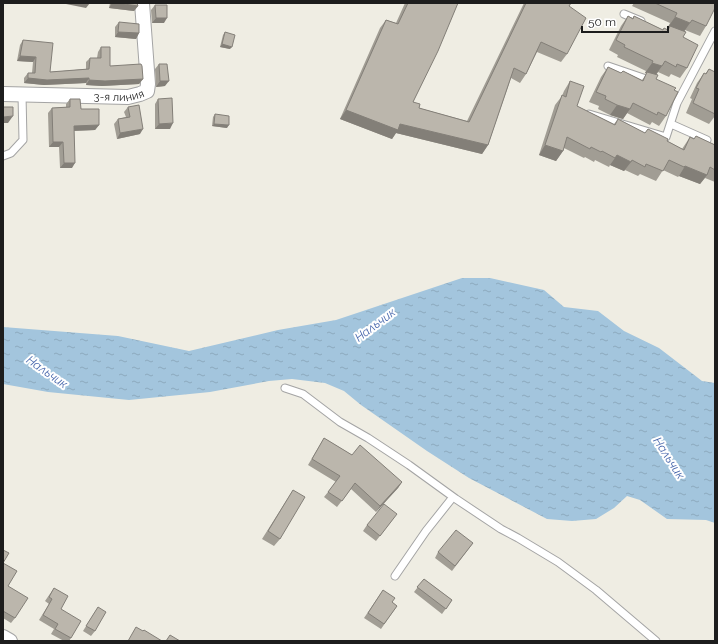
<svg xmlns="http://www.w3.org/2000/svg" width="718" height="644" viewBox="0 0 718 644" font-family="Raleway,sans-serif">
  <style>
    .water { fill: url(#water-ripples) }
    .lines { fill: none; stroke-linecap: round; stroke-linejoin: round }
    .lane-casing { stroke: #a4a4a4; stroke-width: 9 }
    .street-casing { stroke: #a4a4a4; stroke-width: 16 }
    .lane { stroke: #fff; stroke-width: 7 }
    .street { stroke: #fff; stroke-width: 14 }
    .wall { fill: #a19d94 }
    .shaded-wall { fill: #837f78 }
    .building { fill: #bbb6ac; stroke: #837f78 }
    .labels { text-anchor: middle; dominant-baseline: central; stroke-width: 4; stroke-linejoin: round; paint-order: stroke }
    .street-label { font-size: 11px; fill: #1d1d1d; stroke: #fff }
    .water-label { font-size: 12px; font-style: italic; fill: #4968ad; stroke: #fff }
  </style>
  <defs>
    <pattern id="water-ripples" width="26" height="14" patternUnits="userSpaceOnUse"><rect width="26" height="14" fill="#a3c5dd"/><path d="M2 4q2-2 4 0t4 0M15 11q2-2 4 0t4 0" fill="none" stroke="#8ca9bd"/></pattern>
  </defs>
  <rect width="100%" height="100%" fill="#efede3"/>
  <path class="water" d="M462 278H490L544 290 564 307 598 311 624 331 659 348 702 381 715 383V523L706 520 667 519 640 500 627 496 614 508 596 519 572 521 547 519 469 478 427 451 361 405 344 391 325 383 292 379 269 381 210 392 129 400 48 392 3 384V327L118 336 189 351 278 330 336 320Z"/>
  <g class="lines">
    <defs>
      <path id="lane" d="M624 14 641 21
        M608 66 652 81
        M589 114 666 137 677 103 715 31
        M671 124 707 140
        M3 156 11 153 23 140 22 95
        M285 388 303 394 340 422 368 438 409 465 456 499 501 529 518 538 558 562 596 590 656 641
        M395 576 426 531 453 497"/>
      <g id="street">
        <path id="s1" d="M3 94 128 97 140 94 147 91 148 84 142 3"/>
        <path d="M3 637 10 641"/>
      </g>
    </defs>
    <use href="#lane" class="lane-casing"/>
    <use href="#street" class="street-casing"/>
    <use href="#lane" class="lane"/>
    <use href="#street" class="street"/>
  </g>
  <path class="wall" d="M110 3H137L138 6 134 11 109 8Z
    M405 3H458L413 102 419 108 467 121 524 3H571L569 6 567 54 561 62 537 52 526 74 520 83 511 78 488 145 482 154 396 133 392 139 340 119 380 28 386 20 396 23Z
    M634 3H715L706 26 700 36 685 30 684 32 683 37 687 68 680 78 671 74 669 77 658 72 656 75V79L666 116 659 126 652 122 650 125 627 113 623 119 610 115 598 109 599 106 589 102 601 77 608 67 621 73 623 71 642 80 647 73H645L646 71 617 57 618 55 609 50 621 26 628 16 633 18 634 16 663 30 664 28 667 30 669 27H668L670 23 632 6Z
    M155 5 164 23H152L151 10Z
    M119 22 139 33 136 39 115 37V27Z
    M225 32 230 49 220 47 223 35Z
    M23 40 50 72 86 69V62L90 58H97L98 52 101 47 110 66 143 79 139 84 102 86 86 85V83L44 85 24 83V78L28 73H32L33 62 17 61 20 45Z
    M159 64 165 86 156 87 155 69Z
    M709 69 715 72V116L709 124 686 113 692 99 690 98 697 83 704 73 705 74Z
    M570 81 577 106 614 124 618 119 645 133 648 129 667 141 682 149 690 137 694 139 696 136 715 145V182L705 178 700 184 679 176 678 177 663 170 656 181 640 174 638 176 625 170 624 171 610 165 609 167 595 160 594 162 585 157 584 158 564 148 563 151 556 161 539 155 555 105 562 96 564 91Z
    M70 99 99 125 95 130 74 131 72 168H60L59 147H49L48 113 52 108 66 107V104Z
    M158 99 170 129H155V104Z
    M128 107 140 134 117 139 114 124 118 119 126 117 124 112Z
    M215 114 227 128 212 126 213 117Z
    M324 438 352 455 402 482 398 488 376 512 351 489 337 507 324 497 336 482 308 465Z
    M293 490 280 539 274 546 262 539Z
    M393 519 376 541 363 531 367 525Z
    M473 543 452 571 435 558 438 552Z
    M3 550V563L15 618 11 623 3 618Z
    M424 579 452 600 442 614 414 592Z
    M54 588 71 638 69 641H64L51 634 54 629 39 620 49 604 45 601Z
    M383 590 392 602 397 606 381 629 364 618Z
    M98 607 95 631 91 636 83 631Z"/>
  <path class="shaded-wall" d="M67 3H90L86 8 66 4Z
    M112 3H117L138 6 134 11 109 8Z
    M675 17 690 23 683 33 668 27Z
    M156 18H167L164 23H152Z
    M118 32 139 33 136 39 115 37Z
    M222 44 232 47 230 49 220 47Z
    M20 56 36 57 33 62 17 61Z
    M652 63 662 66 655 76 645 73Z
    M28 78H89L86 83 44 85 24 83Z
    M143 79 139 84 102 86 86 85 89 80Z
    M160 81H169L165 86 156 87Z
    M617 105 630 109 623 119 610 115Z
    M346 110 400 124 488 145 482 154 396 133 392 139 340 119Z
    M13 116 8 123H3V117Z
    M173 123 170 129H155L159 124Z
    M214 124 229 125 227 128 212 126Z
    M99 125 95 130 70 131 74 126Z
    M143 129 140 134 117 139 120 133Z
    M53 142H63L59 147H49Z
    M545 145 563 151 556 161 539 155Z
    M617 155 631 162 624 171 610 165Z
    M64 163H75L72 168H60Z
    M685 166 707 175 700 184 679 176Z
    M402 482 398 488 376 512 380 506Z"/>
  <path class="building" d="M117 3H137L138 6Z
    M408 3H458L438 51 413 102 420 104 419 108 469 122 526 3H571L569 6 586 18 567 54 541 42 526 74 514 68 488 145 400 124 398 130 346 110 386 20 398 24Z
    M655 3H715V8L706 26 692 20 690 23 675 17 677 13Z
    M155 5H167V18H156Z
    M628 16 633 19 634 16 663 30 664 28 668 30 670 26 686 32 683 37 698 45 687 68 677 64 676 67 665 61 662 66 652 63 653 61 624 47 625 45 616 40Z
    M119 22 139 24V33L118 32Z
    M225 32 235 35 232 47 222 44Z
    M23 40 53 43 50 72 89 69 90 58H101V47H110V66L141 64 142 66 143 79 105 81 89 80V78L47 80 28 78V73H35L36 57 20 56Z
    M159 64H167L169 81H160Z
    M608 67 621 73 623 71 643 81 647 72 658 75 656 79 676 88 674 90 678 92 666 116 658 112 657 115 633 103 630 109 617 105 605 99 606 96 596 92Z
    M709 69 715 72V114L693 103 699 89 696 88 704 73 706 74Z
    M570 81 584 86 577 106 615 125 618 119 645 133 648 129 668 139 667 141 684 150 690 137 694 139 696 136 715 145V170L710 167 707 175 685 166 684 167 669 160 663 171 646 164 645 167 632 160 631 162 617 155 615 158 602 151 601 152 591 147 590 149 567 137 563 151 545 145 562 95 566 97Z
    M172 98 173 123 159 124 158 99Z
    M70 99H80L81 109H99V125L74 126 75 163H64L63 142H53L52 108 70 107Z
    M139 105 143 129 120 133 118 119 130 117 128 107Z
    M3 107H13V116L3 117Z
    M215 114 229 116V125L214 124Z
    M324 438 352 455 360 445 402 482 380 506 355 483 342 501 328 492 340 476 312 459Z
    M293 490 305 497 280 539 268 531Z
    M384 504 397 514 380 536 367 525Z
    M456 530 473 543 455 566 438 552Z
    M3 550 9 553 3 563 17 571 8 586 28 598 15 618 3 611Z
    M424 579 452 600 446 609 417 587Z
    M54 588 68 596 61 609 81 621 71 638 55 629 58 624 43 615 52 599 49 597Z
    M383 590 395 598 392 602 397 606 384 624 368 613Z
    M98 607 106 612 95 631 86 626Z
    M136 627 143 631 144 630 162 641H128Z
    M170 635 180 641H166Z"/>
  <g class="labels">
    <g class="street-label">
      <text stroke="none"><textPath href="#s1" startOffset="116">3-я линия</textPath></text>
    </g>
    <g class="water-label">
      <text transform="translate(375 325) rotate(-37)">Нальчик</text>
      <text transform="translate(47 372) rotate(35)">Нальчик</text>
      <text transform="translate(669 458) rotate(57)">Нальчик</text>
    </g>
  </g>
  <rect width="718" height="644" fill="none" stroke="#1d1d1d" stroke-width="8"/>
  <path d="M582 26v6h86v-6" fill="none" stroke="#1d1d1d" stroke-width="2"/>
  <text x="588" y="26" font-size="12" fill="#1d1d1d" stroke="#ffffff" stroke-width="3" paint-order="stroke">50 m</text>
</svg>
